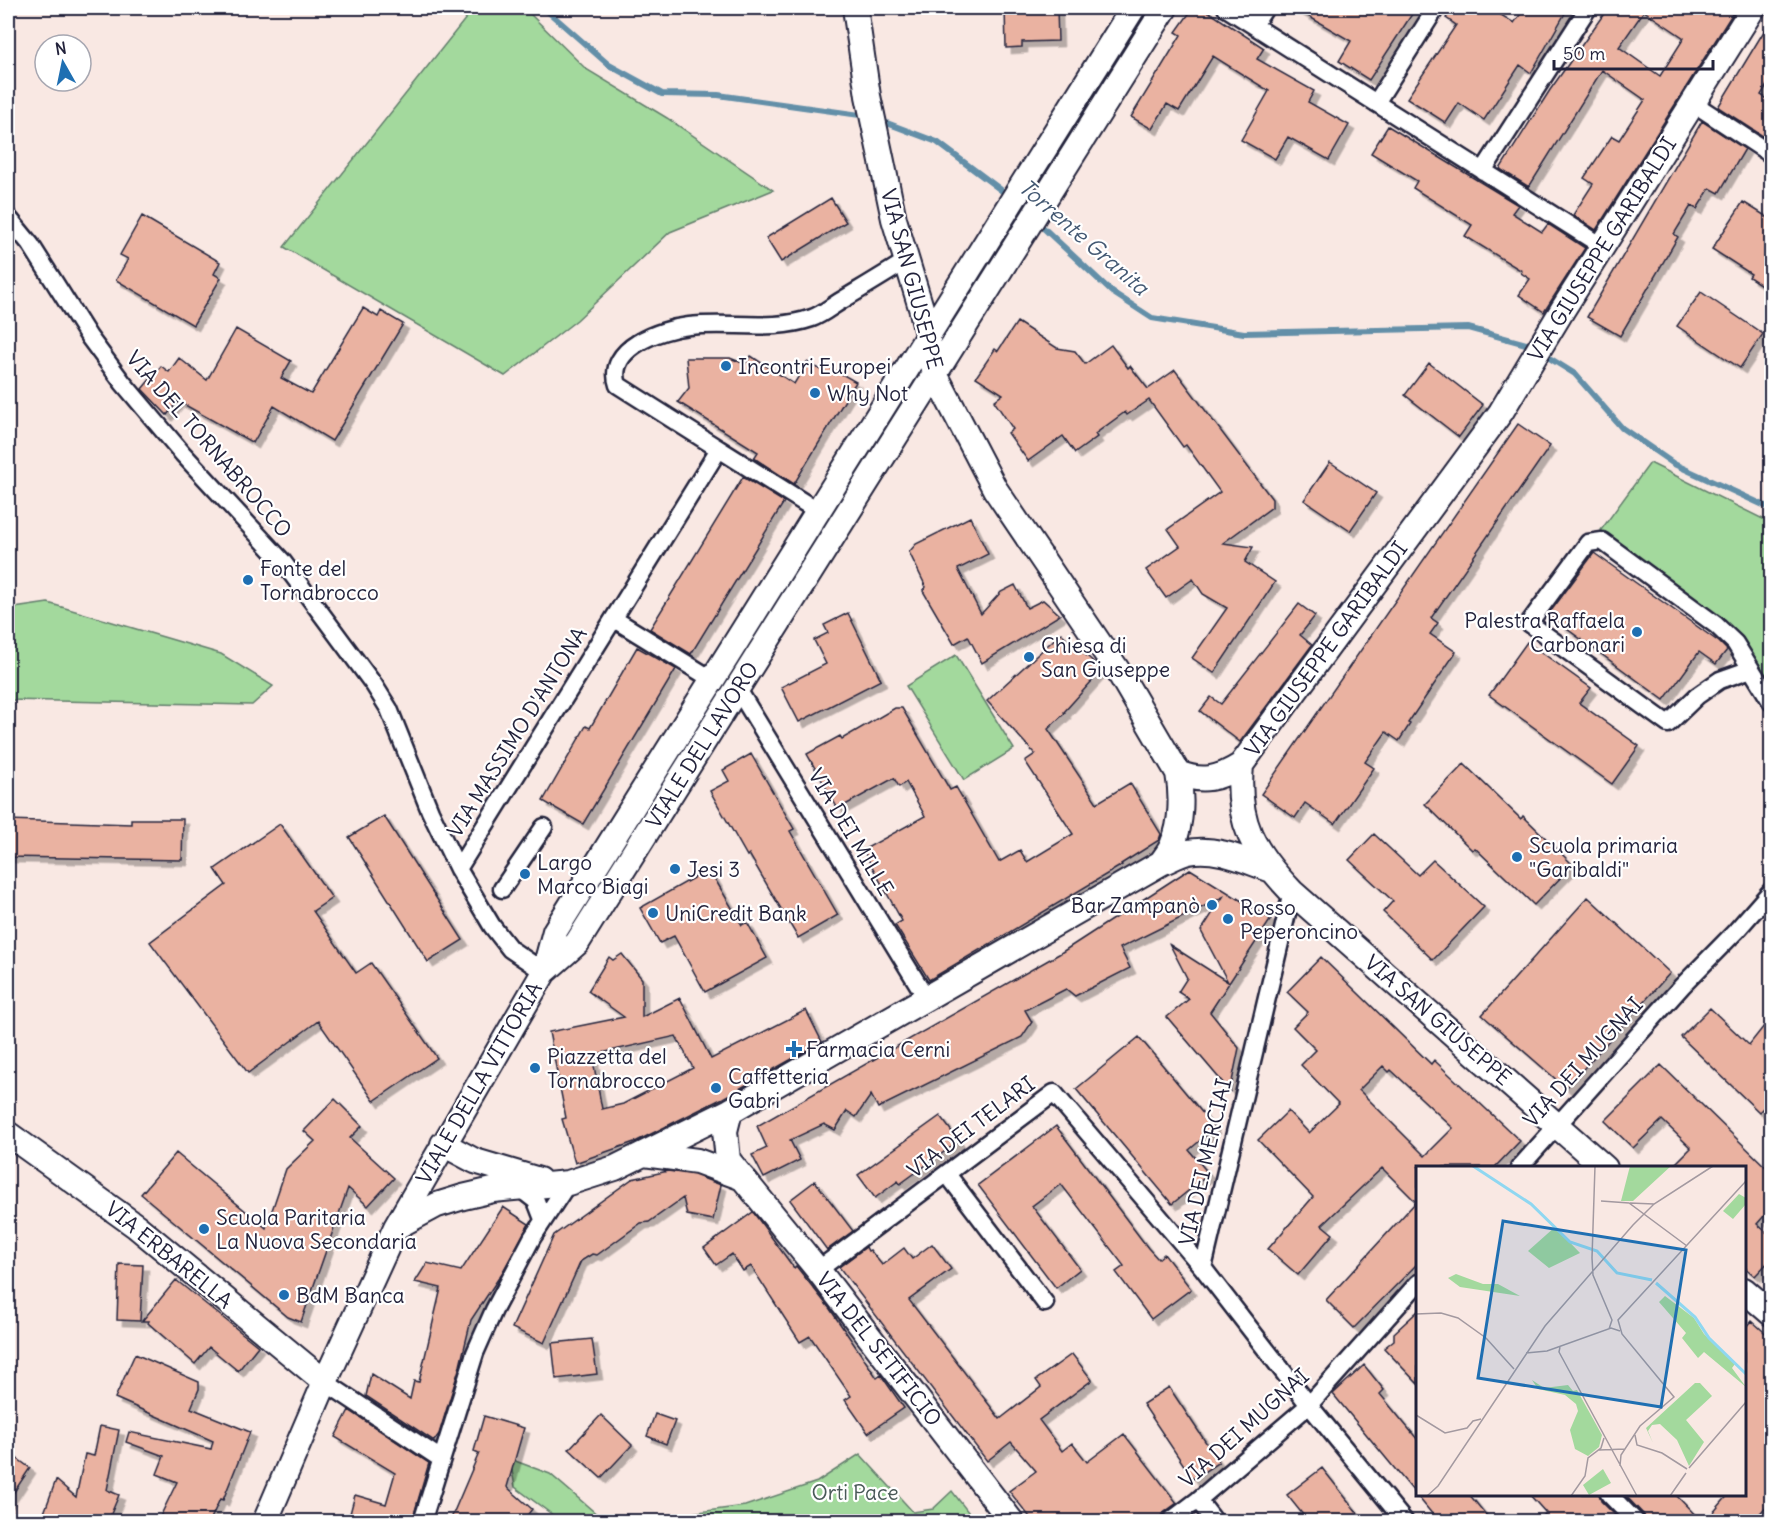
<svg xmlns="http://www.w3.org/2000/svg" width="1779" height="1529" viewBox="0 0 1779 1529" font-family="Delius,sans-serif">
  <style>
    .green { fill: #a3d99d; stroke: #627e6c; stroke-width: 1.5 }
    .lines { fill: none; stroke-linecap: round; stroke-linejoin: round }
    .stream { stroke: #638fa8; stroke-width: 6 }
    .building { fill: #eab2a1; stroke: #22223b; stroke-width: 1.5; fill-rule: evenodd; filter: url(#shadow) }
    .street-casing { stroke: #22223b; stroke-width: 21 }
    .secondary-casing { stroke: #22223b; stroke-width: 28 }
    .street { stroke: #fff; stroke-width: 16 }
    .secondary { stroke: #fff; stroke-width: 24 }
    .poi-dot { fill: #1f6fb2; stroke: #fff; stroke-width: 2 }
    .labels { text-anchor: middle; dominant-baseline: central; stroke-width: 4.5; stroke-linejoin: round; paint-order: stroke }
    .street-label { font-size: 21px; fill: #22223b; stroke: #fff }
    .poi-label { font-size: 21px; fill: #22223b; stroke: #fff; text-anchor: start }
    .park-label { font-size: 21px; fill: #495958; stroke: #fff }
    .water-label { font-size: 22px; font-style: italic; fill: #435872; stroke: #fff }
    .inset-river { fill: none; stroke: #8fd7f1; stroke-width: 3 }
    .inset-road { fill: none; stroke: #a399a0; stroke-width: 1.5 }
    .view { fill: #1f6fb2; fill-opacity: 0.15; stroke: #1f6fb2; stroke-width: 3 }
    .inset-edge { fill: none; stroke: #22223b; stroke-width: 3 }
  </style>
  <defs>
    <filter id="shadow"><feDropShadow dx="5.5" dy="5.5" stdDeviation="0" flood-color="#0004"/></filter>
  </defs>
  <rect width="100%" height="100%" fill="#f9e8e3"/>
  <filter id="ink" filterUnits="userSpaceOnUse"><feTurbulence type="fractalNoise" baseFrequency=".0167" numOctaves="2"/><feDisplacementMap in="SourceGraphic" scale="12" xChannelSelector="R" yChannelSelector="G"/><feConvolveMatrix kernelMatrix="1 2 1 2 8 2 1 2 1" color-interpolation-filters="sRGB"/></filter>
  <g filter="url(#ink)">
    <path class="green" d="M474 8H524L586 69 667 118 773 190 670 232 577 320 505 376 284 247Z
      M1650 463 1771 523V683L1724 622 1601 530Z
      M48 603 221 654 273 686 252 705 8 700V609Z
      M956 655 1014 749 964 780 906 686Z
      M860 1454 913 1512 933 1509 952 1491 975 1521H561L515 1487 510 1459 550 1474 599 1516 637 1520 745 1506 817 1482Z"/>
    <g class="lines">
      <path class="stream" d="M544 8 609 65 662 94 718 95 867 116
        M879 120 937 142 1009 196
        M1036 221 1112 292 1152 318 1244 333 1468 328 1526 344 1534 349
        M1543 354 1575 374 1622 428 1674 464 1772 509"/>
    </g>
    <path class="building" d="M1005 8H1057L1058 41 1022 42V47L1006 48Z
      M1193 8H1203L1264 48 1257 59 1314 91 1308 102 1349 125 1329 160 1288 137 1275 159 1241 140 1269 91 1213 56 1179 111 1167 104 1152 129 1131 117 1181 35 1176 32Z
      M1294 8H1416L1369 80 1339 61 1351 41Z
      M1453 8H1490L1514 23 1525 8H1568L1531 73 1520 65 1484 120 1459 103 1446 123 1407 98 1456 25 1446 18Z
      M1608 8H1736L1596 230 1573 215 1593 184 1584 178 1612 136 1619 140 1645 100 1602 70 1529 187 1500 169 1550 90ZM1644 11 1684 38 1660 76 1619 47Z
      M1772 18V77L1761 95 1772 102V142L1718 107Z
      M1702 121 1745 149 1719 193 1710 188 1697 209 1691 206 1674 234 1678 237 1620 336 1587 317Z
      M1388 126 1518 205 1512 213 1542 232 1548 224 1585 248 1544 312 1519 295 1530 279 1521 273 1522 271 1465 236 1472 225 1413 188 1417 181 1371 153Z
      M831 198 846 222 781 262 766 238Z
      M1743 202 1772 220V292L1749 277 1751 274 1712 249Z
      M142 216 220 262 214 274 221 278 193 325 116 280 128 259 120 255Z
      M1701 292 1763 334 1740 368 1677 326Z
      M363 308 378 317 381 311 403 324 332 441 274 406 253 443 178 401 167 415 142 389 161 366 169 372 179 358 207 380 236 329 291 361 281 378 311 394Z
      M1017 322 1057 348 1075 351 1085 364 1111 345 1128 368 1130 366 1148 389 1175 370 1272 499V507L1223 543 1253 547 1245 562 1275 582 1214 673 1192 658 1227 608 1203 594 1193 579 1166 598 1146 570 1180 546 1168 529 1220 492 1186 445 1183 447 1149 400 1127 415 1125 412 1095 434 1097 437 1075 453 1063 436 1028 461 1008 433 1013 429 994 401 1003 394 976 377 995 349 998 351Z
      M751 356 794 384 807 362 823 371 826 365 856 382 794 484 754 458 758 452 678 402 689 388 686 358H730L745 364Z
      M1429 363 1483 405 1459 437 1405 395Z
      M1518 424 1550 446 1431 618 1438 623 1430 634 1456 652 1408 723 1410 724 1399 741 1386 732 1365 762 1374 768 1335 824 1305 803 1295 818 1261 794Z
      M1330 462 1376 493 1350 531 1304 500Z
      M743 477 784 502 691 654 650 629Z
      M970 517 988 554 958 569 981 614 1001 592 1015 585 1027 608 1043 600 1060 615 982 663 968 636 954 644 923 591 926 587 909 552 916 544Z
      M1594 553 1719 642 1727 650 1716 664 1699 652 1664 700 1548 615Z
      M1299 604 1315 616 1300 635 1312 645 1240 742 1200 711 1211 697 1221 704Z
      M848 613 881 680 799 722 781 687 826 664 814 640 828 633 824 625Z
      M1061 633 1097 665 1101 671 1064 712 1065 713 1048 729 1097 803 1130 783 1161 834 1159 840 1121 864 1122 865 929 980 895 925 902 921 863 850 925 816 906 782 899 787 894 778 838 809 807 754 840 736 842 739 895 708H902L950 790 956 787 999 862 1020 850 1027 862 1073 834 1025 761 1035 754 987 701Z
      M1527 642 1591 688 1579 703 1639 746 1612 784 1489 695Z
      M637 647 676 669 583 824 543 801 586 726 590 728Z
      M751 754 794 829 790 831 838 915 798 938 749 854 747 856 710 791 729 781 723 770Z
      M1464 764 1521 819 1523 816 1573 865 1534 905 1475 848 1472 850 1425 804Z
      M384 816 463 940 428 962 349 837Z
      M131 819H183L182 860 8 857V820L131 824Z
      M280 824 332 898 313 911 356 973 371 963 437 1058 374 1101 318 1021 248 1073 150 942 226 885 215 869Z
      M1374 834 1418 875 1433 860 1484 907 1433 960 1383 912 1393 901 1349 860Z
      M709 869 742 925 747 922 767 958 705 992 674 936 660 943 640 908Z
      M1190 869 1271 919 1210 1012 1239 1048 1230 1091 1167 1017 1189 999 1178 992 1187 978 1170 945 1228 982 1201 931 1223 897 1120 948 1130 968 1075 996 1066 989 1025 1010 1032 1022 1022 1037 878 1108 871 1095 856 1117 847 1111 835 1130 824 1124 790 1140 800 1160 764 1178 752 1155 767 1148 757 1126 1059 954Z
      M1588 897 1670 973 1566 1088 1482 1015Z
      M622 954 642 979V1017L680 998 711 1059 806 1010 822 1042 723 1098 637 1141 575 1163 562 1119 566 1118 549 1032 624 1017 588 991 609 957 613 960ZM676 1036 693 1068 623 1104 602 1109 592 1055Z
      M1321 957 1431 1064 1434 1060 1520 1141 1495 1167H1418V1263L1354 1328 1326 1300 1416 1202 1382 1168 1322 1225 1333 1234 1298 1275 1268 1249 1313 1197 1258 1140 1288 1111 1309 1133 1339 1104 1301 1065 1316 1050 1293 1027 1308 1012 1287 992ZM1383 1066 1389 1072 1391 1070 1453 1128 1425 1156 1359 1090Z
      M1710 1008 1749 1045 1772 1016V1099L1759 1112 1681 1037Z
      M1139 1037 1215 1128 1189 1150 1209 1174 1172 1204 1076 1089Z
      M1661 1065 1772 1173V1207L1757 1224 1772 1237V1258L1755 1276 1744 1267V1167H1672L1691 1148 1662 1120 1633 1148 1605 1121Z
      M335 1099 362 1126 350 1138 394 1178 368 1206 348 1188 301 1322 288 1317 141 1194 176 1153 266 1228 286 1169 315 1141 304 1131Z
      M940 1116 959 1141 900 1184 898 1181 875 1198 858 1175Z
      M1056 1126 1148 1248 1158 1259 1164 1254 1191 1289 1151 1319 1116 1272 1124 1266 1061 1184 1032 1206 1080 1269 1056 1288 978 1185Z
      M668 1171 694 1175 721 1185 713 1220 687 1215 683 1198 649 1222 641 1223 597 1255 592 1254 581 1261 544 1343 512 1328 554 1235 632 1179Z
      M815 1181 853 1231 827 1250 790 1200Z
      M503 1207 529 1224 502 1273 471 1320 460 1366 439 1434 434 1441 366 1396 371 1374 410 1399 414 1381 419 1382 441 1288 415 1282 427 1263 461 1271Z
      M753 1212 794 1268 796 1266 830 1309 877 1378 881 1375 904 1408 868 1433 845 1400 851 1396 810 1336 800 1342 751 1266 743 1271 732 1254 716 1265 704 1248Z
      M932 1244 951 1269 909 1300 1000 1419 1041 1387 1036 1380 1072 1354 1092 1380 1039 1420 1062 1451 1072 1443 1087 1462 1124 1434 1177 1503 1162 1514 1159 1521H1033L1009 1491 1036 1471 1011 1442 987 1461 839 1267 866 1247 868 1251 870 1250 882 1265 904 1248 912 1259Z
      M119 1264 143 1265 140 1321 117 1320Z
      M176 1280 258 1346 238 1371 209 1347 195 1364 148 1323 149 1321H142Z
      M1418 1311V1384L1384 1348 1394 1340V1333Z
      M1752 1321 1772 1339V1500L1753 1521H1706L1729 1494H1744V1330Z
      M592 1339 597 1374 556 1379 552 1343Z
      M135 1354 199 1382V1389L191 1408 250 1432 223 1500 220 1499 210 1521H158L177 1482 157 1474 164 1456 126 1442 129 1432 211 1449 213 1441 115 1398Z
      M1364 1365 1384 1390 1380 1394 1418 1440V1494H1469L1491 1521H1438L1333 1394Z
      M1169 1387 1219 1462 1193 1479 1143 1404Z
      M349 1410 429 1463 412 1521H348L355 1495 386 1504 395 1473 335 1437Z
      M655 1414 675 1421 666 1444 647 1436Z
      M601 1415 632 1445 601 1478 569 1449Z
      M484 1416 524 1428 507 1487 532 1509 523 1521H450L479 1453 474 1451Z
      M100 1426 119 1430 107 1490 119 1495 108 1521H48L51 1515 44 1513 56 1480 76 1497 85 1454 94 1456Z
      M8 1452 30 1468 8 1501Z
      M1322 1468 1364 1521H1308L1287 1495Z
      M1529 1494H1599L1601 1501 1621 1521H1538L1546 1513Z
      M1624 1494H1675L1701 1521H1646L1644 1515Z"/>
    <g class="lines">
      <defs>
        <path id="street" d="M1226 8 1602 246
          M1254 25 1265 8
          M1376 103 1436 8
          M1693 103 1772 155
          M1483 171 1588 8
          M8 217 31 245 89 337 123 383 183 454 283 562 374 685 389 709 430 811 458 869 492 926 510 949 544 972
          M719 449 618 385C605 348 661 329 689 326 730 321 772 332 812 318 821 315 831 307 839 302 862 288 884 275 906 261
          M614 619 713 680
          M1751 669 1720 680 1697 696 1668 724 1529 623 1588 543 1602 541 1716 625 1735 643 1772 703
          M737 688 927 999
          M458 869 719 449 819 512
          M502 889 544 827
          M1292 892 1203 1268 1309 1405 1405 1522
          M1519 1168 1682 986 1736 931 1772 890
          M947 1174 1045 1303
          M518 1187 536 1201 543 1219
          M818 1270 1054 1093 1203 1268
          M325 1382 441 1459
          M1609 1494 1636 1522
          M1198 1500 1215 1522
          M422 1522 475 1353 494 1310 532 1238 568 1183
          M1169 1522 1198 1500 1309 1405 1418 1283"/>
        <path id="secondary" d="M855 8 868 96 881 157 894 219 922 311 935 374 995 489 1120 674 1178 773C1182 795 1182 823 1173 843 1171 850 1165 857 1161 863
          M1178 773C1202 783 1219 779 1241 765
          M544 972 577 943 1165 8
          M730 1111 725 1131 728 1160 818 1270 1012 1522
          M8 1134 136 1226 325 1382
          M443 1144 475 1161 539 1180
          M644 1154 697 1161 743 1178
          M1605 1168 1292 892C1253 851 1236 823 1241 765L1501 412 1563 309 1753 8
          M396 1227 437 1205 463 1197 493 1190 568 1183 615 1168 730 1111 1161 863C1169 860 1179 854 1188 852 1216 846 1246 861 1272 870
          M1744 1290 1772 1314
          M265 1522 325 1382 396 1227 544 972 555 931 1133 8"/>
      </defs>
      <use href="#street" class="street-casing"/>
      <use href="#secondary" class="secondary-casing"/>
      <use href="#street" class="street"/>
      <use href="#secondary" class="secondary"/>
    </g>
  </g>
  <g class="poi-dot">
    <circle cx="726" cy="366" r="6"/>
    <circle cx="815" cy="393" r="6"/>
    <circle cx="248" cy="580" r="6"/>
    <circle cx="1637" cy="632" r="6"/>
    <circle cx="1029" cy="657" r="6"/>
    <circle cx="1517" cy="857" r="6"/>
    <circle cx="675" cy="869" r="6"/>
    <circle cx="525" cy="874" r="6"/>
    <circle cx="1212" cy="905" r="6"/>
    <circle cx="653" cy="913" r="6"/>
    <circle cx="1228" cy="919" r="6"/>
    <path d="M791 1040h6v6h6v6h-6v6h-6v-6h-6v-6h6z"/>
    <circle cx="535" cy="1068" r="6"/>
    <circle cx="716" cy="1088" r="6"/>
    <circle cx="204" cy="1229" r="6"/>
    <circle cx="284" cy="1295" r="6"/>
  </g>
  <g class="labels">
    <g class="street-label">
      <text transform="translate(1602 249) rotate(-58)">VIA GIUSEPPE GARIBALDI</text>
      <text transform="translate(912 279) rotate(75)">VIA SAN GIUSEPPE</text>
      <text transform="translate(209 444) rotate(49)">VIA DEL TORNABROCCO</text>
      <text transform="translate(1326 649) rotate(-54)">VIA GIUSEPPE GARIBALDI</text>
      <text transform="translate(517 732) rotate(-58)">VIA MASSIMO D'ANTONA</text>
      <text transform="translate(702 745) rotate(-58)">VIALE DEL LAVORO</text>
      <text transform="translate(851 832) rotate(59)">VIA DEI MILLE</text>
      <text transform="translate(1438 1020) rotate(41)">VIA SAN GIUSEPPE</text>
      <text transform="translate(1583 1062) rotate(-48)">VIA DEI MUGNAI</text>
      <text transform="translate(479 1083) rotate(-60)">VIALE DELLA VITTORIA</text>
      <text transform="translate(971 1127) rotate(-37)">VIA DEI TELARI</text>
      <text transform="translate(1205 1162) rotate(-77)">VIA DEI MERCIAI</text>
      <text transform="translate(169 1255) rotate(39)">VIA ERBARELLA</text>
      <text transform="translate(879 1349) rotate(52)">VIA DEL SETIFICIO</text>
      <text transform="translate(1244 1428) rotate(-42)">VIA DEI MUGNAI</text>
    </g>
    <g class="poi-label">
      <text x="738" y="366">Incontri Europei</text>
      <text x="827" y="393">Why Not</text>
      <text x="260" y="568">Fonte del<tspan x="260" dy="24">Tornabrocco</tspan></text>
      <text x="1625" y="620" text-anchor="end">Palestra Raffaela<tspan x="1625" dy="24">Carbonari</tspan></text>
      <text x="1041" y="645">Chiesa di<tspan x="1041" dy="24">San Giuseppe</tspan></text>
      <text x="1529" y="845">Scuola primaria<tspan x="1529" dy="24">"Garibaldi"</tspan></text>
      <text x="537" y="862">Largo<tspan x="537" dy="24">Marco Biagi</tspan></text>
      <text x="687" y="869">Jesi 3</text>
      <text x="1200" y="905" text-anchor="end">Bar Zampanò</text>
      <text x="1240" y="907">Rosso<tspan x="1240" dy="24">Peperoncino</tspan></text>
      <text x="665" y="913">UniCredit Bank</text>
      <text x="806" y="1049">Farmacia Cerni</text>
      <text x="547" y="1056">Piazzetta del<tspan x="547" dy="24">Tornabrocco</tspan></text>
      <text x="728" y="1076">Caffetteria<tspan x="728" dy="24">Gabri</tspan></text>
      <text x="216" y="1217">Scuola Paritaria<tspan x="216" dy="24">La Nuova Secondaria</tspan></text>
      <text x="296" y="1295">BdM Banca</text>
    </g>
    <g class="park-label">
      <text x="855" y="1492">Orti Pace</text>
    </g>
    <g class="water-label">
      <text transform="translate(1084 237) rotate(41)">Torrente Granita</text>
    </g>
  </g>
  <g transform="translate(1416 1166)">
    <rect width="330" height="330" fill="#f9e8e3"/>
    <path d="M214 0H255L217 35H205ZM323 28 330 32V38L317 53 307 45ZM139 61 164 87 133 102 112 85ZM40 108 67 118H82L104 130 44 121 32 112ZM249 130 278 152 288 168 319 198 316 202 330 221 288 186 282 192 266 172 270 167 243 136ZM116 214 128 222 152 219 157 225 161 224 186 269 183 281 172 290 159 283 154 264 162 245 160 238 149 229 122 223ZM279 217H284L296 230 270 254 288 276 273 300 261 274 244 258 236 259 232 265 237 277 230 262ZM187 303 195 317 173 329 167 319Z" fill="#a3d99d"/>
    <path class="inset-river" d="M57 0 115 38 154 76 181 85 201 107 236 114M240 117 279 151 293 172 330 208"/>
    <path class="inset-road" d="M179 0 176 92 177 109 196 154 193 163M185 35 213 37 271 80M214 37 238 38M0 148 25 147 42 152 70 172 98 203M144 181 143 186 221 330M110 187 131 185 195 162 204 165M0 249 29 267 51 262 57 255 65 253M219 269 221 279 246 287 271 303M183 284 209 283M204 300 205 289 224 260 258 231 206 168 202 154 330 15M273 302 330 236M11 330 22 320 129 160 217 59 238 38 297 0M155 330 169 310 172 292 185 282 188 272M254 330 270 307"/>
    <path class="view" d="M87 55 270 84 245 241 62 212Z"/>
    <rect width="330" height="330" class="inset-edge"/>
  </g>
  <rect width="1779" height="1529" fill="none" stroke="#fff" stroke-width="30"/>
  <rect x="15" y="15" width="1749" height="1499" fill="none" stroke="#22223b" stroke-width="2" filter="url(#ink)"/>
  <g transform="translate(63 63) rotate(351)"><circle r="28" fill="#ffffff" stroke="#a7a7b1" stroke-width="1.5"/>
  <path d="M0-4.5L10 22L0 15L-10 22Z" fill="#1f6fb2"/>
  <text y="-9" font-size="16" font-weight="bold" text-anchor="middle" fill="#22223b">N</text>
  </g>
  <path d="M1554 60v9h159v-9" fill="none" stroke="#22223b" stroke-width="3"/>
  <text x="1563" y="60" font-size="18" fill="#22223b" stroke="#ffffff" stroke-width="4.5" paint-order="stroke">50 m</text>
</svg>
